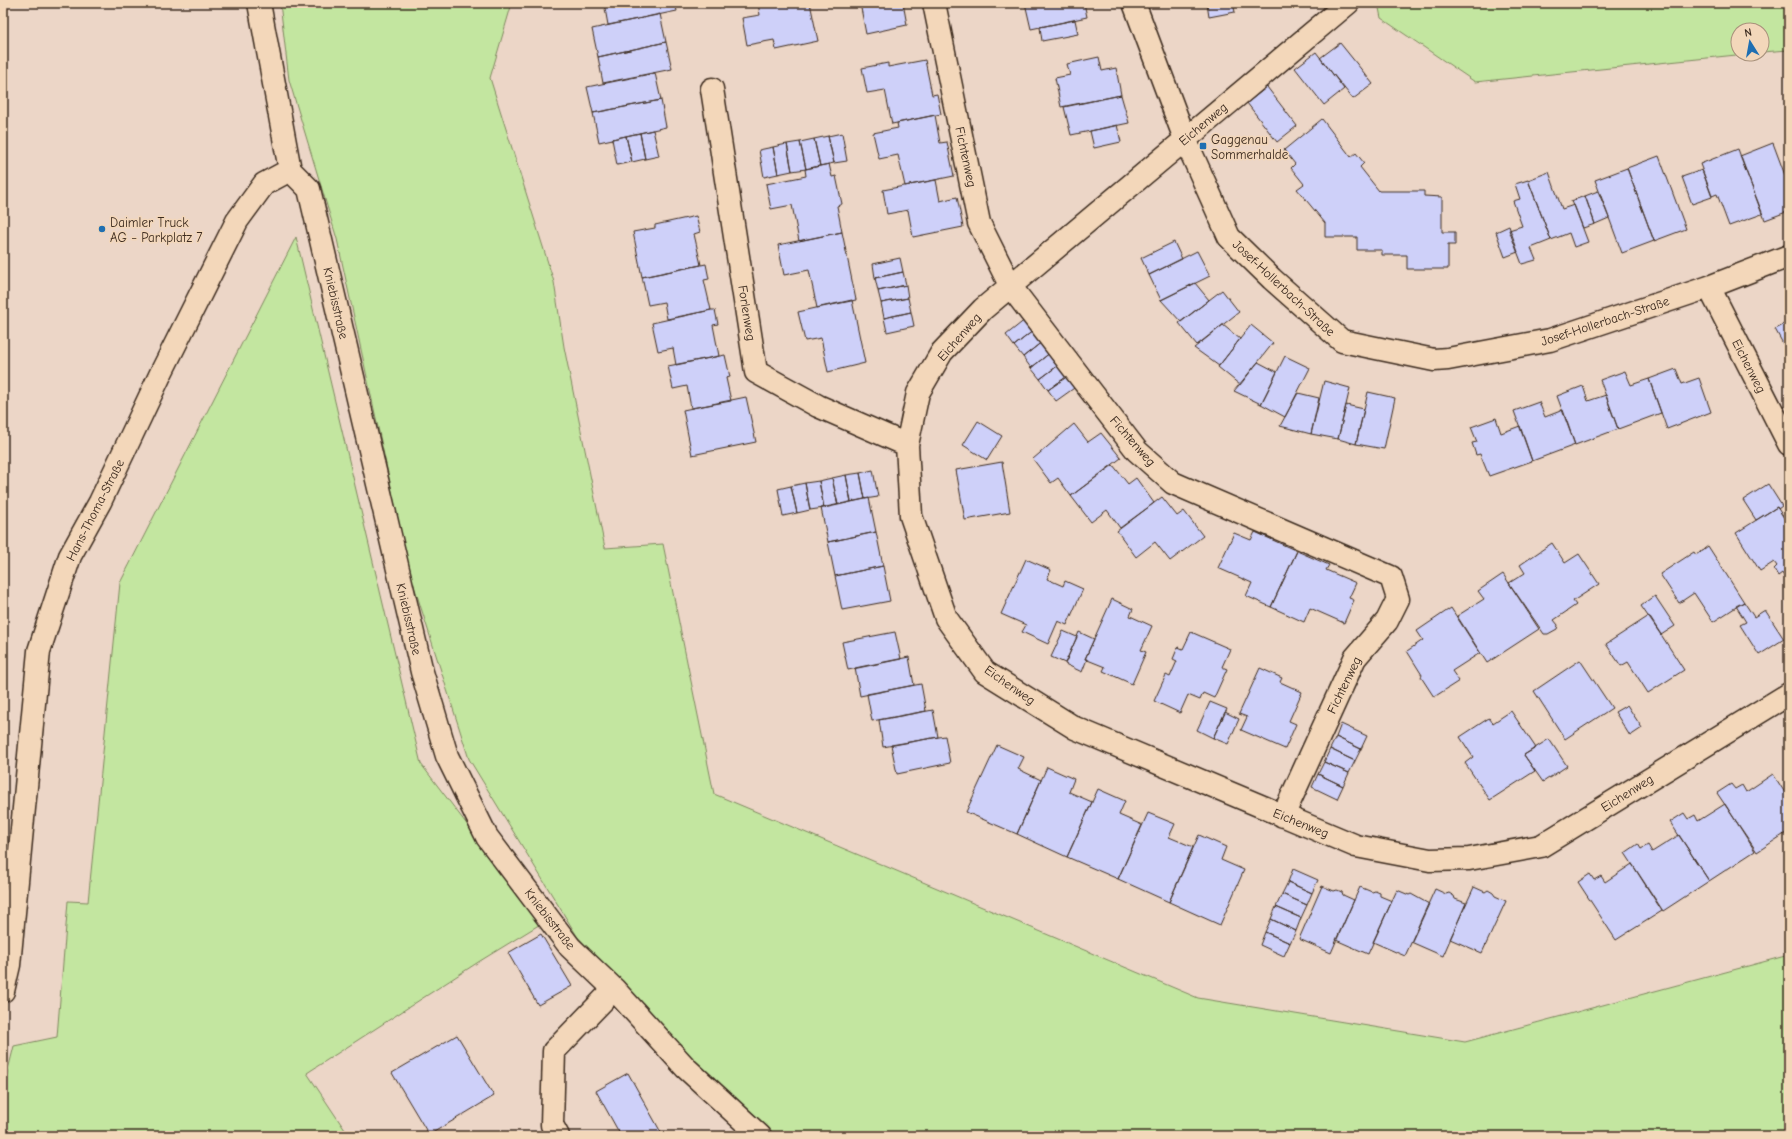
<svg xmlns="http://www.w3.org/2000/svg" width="1792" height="1139" viewBox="0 0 1792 1139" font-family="'Comic Neue',sans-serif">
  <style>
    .green { fill: #c3e6a0; stroke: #7f885f }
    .building { fill: #ced0f9; stroke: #3b2a1e }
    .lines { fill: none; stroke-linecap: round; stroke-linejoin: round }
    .minor-casing { stroke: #3b2a1e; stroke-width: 25 }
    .minor { stroke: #f3d7ba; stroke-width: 22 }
    .poi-dot { fill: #1f6fb2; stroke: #f3d7ba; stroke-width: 1.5 }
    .labels { text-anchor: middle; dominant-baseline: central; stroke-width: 3; stroke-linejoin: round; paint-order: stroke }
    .street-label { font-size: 13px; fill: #3b2a1e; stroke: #f3d7ba }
    .poi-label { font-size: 13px; fill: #3b2a1e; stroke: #f3d7ba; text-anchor: start }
  </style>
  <rect width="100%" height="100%" fill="#ecd6c7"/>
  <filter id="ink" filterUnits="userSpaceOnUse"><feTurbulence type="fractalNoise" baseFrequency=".025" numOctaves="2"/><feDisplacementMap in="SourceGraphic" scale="8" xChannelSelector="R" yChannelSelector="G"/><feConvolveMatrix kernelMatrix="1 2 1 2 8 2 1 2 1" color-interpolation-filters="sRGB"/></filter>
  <g filter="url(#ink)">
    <path class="green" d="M280 3H512L490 78 554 282 564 347 605 548 663 544 714 794 1198 998 1465 1042 1789 955V1136H772L701 1072 577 936 469 759 409 570 337 239 289 80Z
      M1378 3H1789V50L1762 52V30H1738V54H1746L1475 82 1381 18Z
      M296 237 421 764 542 923 480 961 307 1073 349 1136H3V1090L14 1046 57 1037 68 901 88 902 120 583Z"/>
    <path class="building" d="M604 3H675L677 11 608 25Z
      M758 3H810L818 41 776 50 774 40 747 45 742 18 760 15Z
      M860 3H903L907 25 866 34Z
      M1025 3H1084L1087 17 1031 29Z
      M1215 3H1233L1235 12 1209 17 1207 4Z
      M660 14 666 42 598 57 592 29Z
      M1075 20 1078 34 1042 41 1040 27Z
      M666 42 672 69 603 83 598 57Z
      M1340 43 1373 84 1353 99 1320 58Z
      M1316 52 1344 89 1324 105 1295 68Z
      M1099 57 1102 71 1116 68 1121 95 1061 107 1055 78 1070 75 1067 64Z
      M925 60 932 95 937 94 941 114 892 124 885 90 867 93 862 68 888 63V67Z
      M655 73 661 100 593 113 587 87Z
      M1267 87 1297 126 1277 142 1247 103Z
      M1121 95 1129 123 1071 135 1064 107Z
      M661 100 666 127 599 142 593 113Z
      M935 115 940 143 947 142 954 176 905 186 898 155 879 159 873 133 898 128 897 123Z
      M1322 119 1351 157 1356 153 1364 163 1360 167 1379 191H1424V196L1442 197V232H1455V245H1448V269H1407V255H1382V250H1357V237H1325V223L1297 189 1304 184 1291 168 1295 164 1284 150Z
      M1117 125 1121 142 1094 148 1090 131Z
      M653 130 659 156 645 159 640 133Z
      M640 133 645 159 632 162 626 136Z
      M842 133 847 161 834 163 828 136Z
      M626 136 632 162 617 165 612 139Z
      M828 136 834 163 820 166 814 139Z
      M814 139 820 166 806 169 800 142Z
      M800 142 806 169 792 171 787 144Z
      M1773 143 1789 186V211L1765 220 1740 156Z
      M787 144 792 171 778 174 773 147Z
      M773 147 778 174 764 177 759 150Z
      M1738 149 1762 214 1729 226 1717 194 1712 196 1700 164Z
      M1659 156 1686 229 1654 241 1627 168Z
      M829 164 832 177 836 176 842 204 837 206 842 232 799 241 792 205 771 209 766 184 806 176 805 169Z
      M1627 168 1654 241 1622 253 1595 180Z
      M1702 170 1712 197 1692 204 1682 177Z
      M1549 172 1562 209 1574 205 1588 242 1574 247 1569 233 1551 240 1528 180Z
      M936 180 940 201 957 197 963 227 913 237 908 210 887 214 883 190Z
      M1528 180 1551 240 1531 248 1536 260 1522 264 1509 230 1522 226 1513 201 1520 199 1515 184Z
      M1598 191 1609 218 1595 224 1585 196Z
      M1585 196 1595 224 1583 228 1574 205 1573 206 1571 201Z
      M696 216 700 232 694 234 701 265 642 277 633 232 655 228V225Z
      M1509 226 1518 252 1505 257 1496 232Z
      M842 232 856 300 817 308 809 270 784 275 778 245Z
      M1174 242 1182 259 1149 275 1141 258Z
      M1197 251 1210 276 1161 300 1149 275Z
      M900 258 903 272 875 278 873 264Z
      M706 264 709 279 704 280 711 310 667 319 664 302 648 305 642 277Z
      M903 272 906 285 878 291 875 278Z
      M1195 283 1209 300 1181 322 1161 300Z
      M906 285 908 298 881 303 878 291Z
      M1222 290 1239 312 1197 345 1179 323Z
      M908 298 911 312 884 318 881 303Z
      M852 300 865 363 828 372 821 338 805 341 798 312Z
      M711 310H715L718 324 713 325 719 356 676 365 673 348 658 351 652 323Z
      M911 312 914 326 887 332 884 318Z
      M1026 319 1034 330 1014 346 1006 335Z
      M1789 321V363L1784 353 1787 351 1775 329Z
      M1223 325 1240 339 1219 366 1194 348Z
      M1251 325 1273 343 1240 385 1218 367Z
      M1034 330 1043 341 1023 357 1014 346Z
      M1043 341 1051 352 1031 368 1023 357Z
      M1051 352 1060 364 1040 379 1031 368Z
      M725 355 730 377 726 378 731 401 691 408 687 386 673 389 668 366Z
      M1285 356 1310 368 1285 417 1261 404Z
      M1258 362 1277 372 1261 404 1234 391Z
      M1060 364 1069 375 1048 390 1040 379Z
      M1676 369 1682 384 1699 378 1711 412 1667 429 1649 379Z
      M1625 371 1631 385 1649 379 1661 413 1618 429 1600 380Z
      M1069 375 1077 386 1056 401 1048 390Z
      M1324 381 1350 388 1338 439 1311 434Z
      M1583 386 1588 401 1606 395 1618 429 1575 445 1557 396Z
      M1368 392 1395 398 1384 449 1356 444Z
      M1298 393 1319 398 1311 434 1280 426Z
      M746 397 756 442 692 455 683 410Z
      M1539 402 1545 417 1563 410 1575 445 1532 461 1514 411Z
      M1346 405 1364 409 1356 444 1338 439Z
      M1496 418 1501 433 1520 426 1532 461 1489 476 1480 454 1476 455 1472 443 1477 442 1471 427Z
      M978 421 1002 436 987 460 963 445Z
      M1074 424 1088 442 1101 433 1121 458 1071 496 1058 478 1051 483 1033 459Z
      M1002 462 1010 512 965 520 956 470Z
      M1113 465 1128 484 1136 478 1154 503 1120 528 1107 510 1091 522 1071 496Z
      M873 470 878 497 865 499 860 473Z
      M860 473 865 499 851 502 846 475Z
      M846 475 851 502 838 505 832 478Z
      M832 478 838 505 824 508 819 481Z
      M819 481 824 508 810 510 805 483Z
      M805 483 810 510 797 513 791 486Z
      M1768 484 1782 506 1778 509 1777 507 1756 520 1743 500Z
      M791 486 797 513 783 516 778 489Z
      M1162 497 1177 516 1184 511 1203 536 1170 561 1155 542 1136 557 1117 531Z
      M869 498 876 532 828 542 821 508Z
      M1777 507 1789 526 1788 583 1782 573 1778 576 1774 569 1777 566 1774 562 1760 571 1736 533Z
      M876 532 883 566 835 576 828 542Z
      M1255 532 1297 551 1271 607 1246 596 1252 583 1218 568 1234 533 1251 540Z
      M1552 543 1565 563 1579 554 1599 584 1573 601 1576 605 1554 620 1558 625 1557 629 1548 634H1544L1509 583 1525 573 1520 565Z
      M1708 546 1744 602 1713 622 1694 593 1679 603 1660 574 1694 552 1696 555Z
      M1297 551 1329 565 1326 570 1356 583 1349 598 1354 600 1344 623 1310 608 1304 622 1271 607Z
      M1026 559 1051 570 1047 579 1063 586 1065 581 1083 589 1067 625 1058 621 1048 644 1022 632 1026 625 1001 614Z
      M883 566 890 601 842 610 835 576Z
      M1503 574 1539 629 1487 663 1457 616 1484 599 1478 591Z
      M1655 596 1675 626 1661 635 1641 606Z
      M1112 599 1133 609 1130 616 1152 626 1141 650 1146 652 1132 684 1103 671 1105 667 1085 659Z
      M1744 602 1754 617 1765 610 1784 639 1759 655 1740 625 1746 622 1736 606Z
      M1451 608 1480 653 1452 671 1459 681 1434 697 1421 677 1422 675 1407 651 1423 640 1417 631Z
      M1649 616 1684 670 1648 693 1628 662 1621 666 1606 644Z
      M1063 631 1077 637 1065 663 1051 657Z
      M895 632 901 659 848 670 842 642Z
      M1079 632 1094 639 1085 659H1087L1082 672 1065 664Z
      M1191 632 1230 649 1222 667 1227 669 1214 698 1203 693 1200 700 1188 695 1180 713 1154 701 1166 675 1170 677 1177 661 1173 659 1178 647 1183 649Z
      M909 657 914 685 860 696 855 668Z
      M1580 660 1612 708 1565 739 1534 691Z
      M1260 668 1282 678 1280 682 1302 692 1289 721 1296 724 1285 749 1241 730 1247 717 1239 714Z
      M921 684 926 711 872 721 867 694Z
      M1210 702 1227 709 1213 738 1197 730Z
      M1627 705 1642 728 1630 736 1615 712Z
      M933 710 938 737 883 747 879 720Z
      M1511 711 1536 748 1524 755 1535 771 1490 800 1465 763 1473 757 1460 737 1489 718 1493 723Z
      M1225 712 1239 719 1228 744 1213 738Z
      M1341 724 1367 736 1361 749 1336 737Z
      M945 736 950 763 897 774 891 745Z
      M1336 737 1361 749 1355 761 1330 749Z
      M1549 739 1567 766 1543 782 1524 755Z
      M997 745 1024 757 1018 769 1041 780 1017 834 966 812Z
      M1330 749 1355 761 1349 773 1324 762Z
      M1324 762 1349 773 1343 786 1318 774Z
      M1047 767 1074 779 1069 792 1092 802 1067 857 1017 834Z
      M1318 774 1343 786 1337 799 1312 787Z
      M1773 774 1789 799V831L1757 852 1717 793 1731 784 1735 789 1742 785 1746 792Z
      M1098 789 1125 801 1119 815 1142 825 1118 879 1067 857Z
      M1725 804 1755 851 1709 881 1670 822 1684 813 1688 819 1695 815 1698 821Z
      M1148 813 1175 824 1169 837 1193 847 1169 902 1118 879Z
      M1199 835 1226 847 1221 860 1244 870 1220 925 1169 902Z
      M1679 835 1709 881 1663 911 1625 853 1638 844 1641 849 1648 845 1652 852Z
      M1632 864 1662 911 1616 940 1578 882 1590 874 1594 880 1601 876 1605 882Z
      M1293 869 1318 880 1312 893 1288 882Z
      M1288 882 1312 893 1307 905 1282 894Z
      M1322 886 1334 891 1337 890 1342 892 1343 895 1354 900 1331 953 1299 939Z
      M1360 887 1372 892 1375 891 1380 893V896L1392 901 1368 954 1336 940Z
      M1474 887 1485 892 1488 890 1493 893 1495 896 1506 901 1482 953 1450 939Z
      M1435 889 1446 894 1449 893 1454 896 1455 899 1466 903 1443 956 1411 942Z
      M1397 890 1409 895 1411 894 1429 904 1405 956 1373 942Z
      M1282 894 1307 905 1301 918 1276 907Z
      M1276 907 1301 918 1296 931 1271 919Z
      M1271 919 1296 931 1290 943 1265 932Z
      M1265 932 1290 943 1284 956 1260 945Z
      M541 934 572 986 538 1005 508 953Z
      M457 1035 494 1096 429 1135 392 1073Z
      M628 1073 663 1136H621L596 1091Z"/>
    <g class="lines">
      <defs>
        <path id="minor" d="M259 3 290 170 309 189 422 672 447 756 487 837 570 947 614 989 686 1068 760 1136
          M934 3 979 223 1011 287 1137 451 1173 483 1391 577 1398 599 1387 621 1355 658 1283 816
          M1134 3 1185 139 1229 237 1272 279 1342 341 1434 360 1448 359 1550 340 1709 287 1789 256
          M1348 3 983 309 942 352 918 393 907 445 911 516 946 618 985 672 1075 728 1356 846 1430 860 1469 859 1541 846 1789 694
          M712 89 756 372 818 406 907 445
          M1709 287 1789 444
          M3 991 9 965 39 651 70 556 100 502 162 371 237 221 264 184 290 170
          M558 1136 552 1125 554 1051 614 989"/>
      </defs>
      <use href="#minor" class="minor-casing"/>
      <use href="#minor" class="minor"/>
    </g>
  </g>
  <g class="poi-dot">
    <rect x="1199" y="142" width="8" height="8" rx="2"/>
    <circle cx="102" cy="229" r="4"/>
  </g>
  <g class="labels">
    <g class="street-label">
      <text transform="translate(1203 124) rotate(-40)">Eichenweg</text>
      <text transform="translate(966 157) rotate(78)">Fichtenweg</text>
      <text transform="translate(1284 288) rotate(43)">Josef-Hollerbach-Straße</text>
      <text transform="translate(336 303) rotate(77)">Kniebisstraße</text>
      <text transform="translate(747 313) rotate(81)">Forlenweg</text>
      <text transform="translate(1605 321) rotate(-18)">Josef-Hollerbach-Straße</text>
      <text transform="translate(959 337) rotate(-49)">Eichenweg</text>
      <text transform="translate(1749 366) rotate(63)">Eichenweg</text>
      <text transform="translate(1133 441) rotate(49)">Fichtenweg</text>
      <text transform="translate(95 510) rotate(-63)">Hans-Thoma-Straße</text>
      <text transform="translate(409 619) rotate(77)">Kniebisstraße</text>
      <text transform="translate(1010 685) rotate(35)">Eichenweg</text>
      <text transform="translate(1344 685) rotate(-64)">Fichtenweg</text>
      <text transform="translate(1627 793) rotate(-32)">Eichenweg</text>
      <text transform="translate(1301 823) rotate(22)">Eichenweg</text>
      <text transform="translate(550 919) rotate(52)">Kniebisstraße</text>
    </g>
    <g class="poi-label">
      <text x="1211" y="139">Gaggenau<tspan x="1211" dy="15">Sommerhalde</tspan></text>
      <text x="110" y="222">Daimler Truck<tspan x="110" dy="15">AG − Parkplatz 7</tspan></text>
    </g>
  </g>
  <rect width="1792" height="1139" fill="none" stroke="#f3d7ba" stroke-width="16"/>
  <rect x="8" y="8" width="1776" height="1123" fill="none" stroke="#3b2a1e" stroke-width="1.5" filter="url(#ink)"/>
  <g transform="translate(1750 42) rotate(349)"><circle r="19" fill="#f3d7ba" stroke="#a9927c"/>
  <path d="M0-3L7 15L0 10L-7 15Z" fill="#1f6fb2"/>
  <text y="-6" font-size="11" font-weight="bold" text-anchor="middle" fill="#3b2a1e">N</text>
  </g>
</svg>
